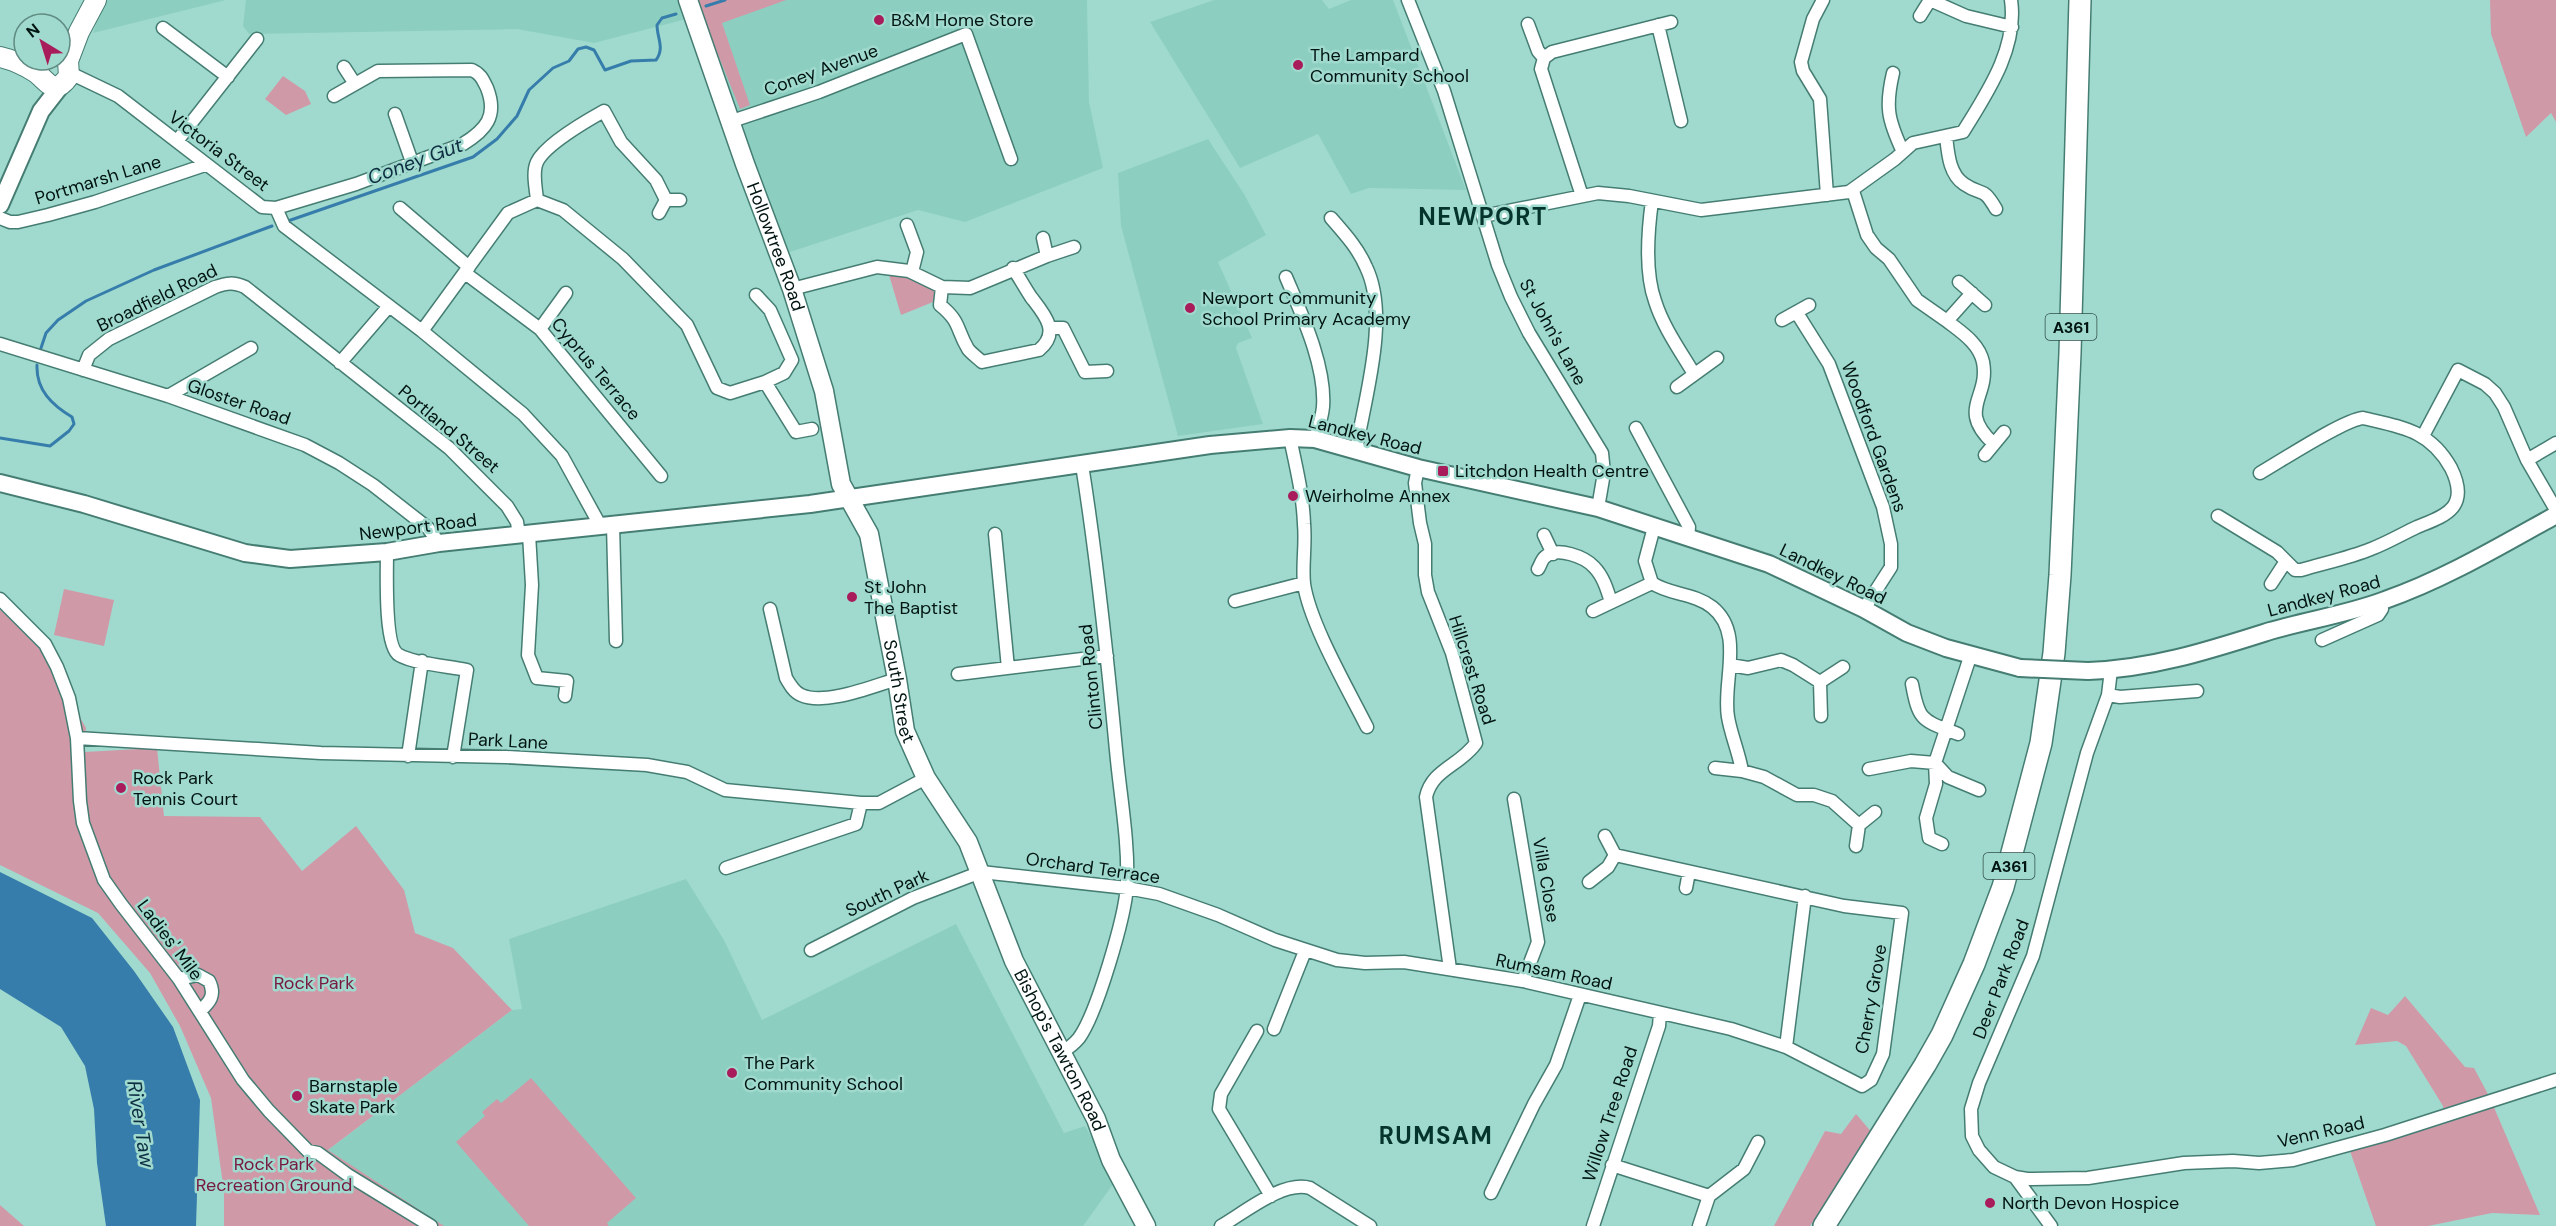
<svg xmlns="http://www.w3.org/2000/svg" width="2556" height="1226" viewBox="0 0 2556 1226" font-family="'DM Sans',sans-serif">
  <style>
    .built { fill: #8ccfc1 }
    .green { fill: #d099a8 }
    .water { fill: #367dab }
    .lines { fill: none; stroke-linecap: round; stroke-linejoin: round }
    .stream { stroke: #367dab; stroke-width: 3 }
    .minor-casing { stroke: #457d73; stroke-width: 15 }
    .tertiary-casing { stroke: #457d73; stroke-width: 20 }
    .secondary-casing { stroke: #457d73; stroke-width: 21 }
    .primary-casing { stroke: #457d73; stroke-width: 22 }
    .trunk-casing { stroke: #457d73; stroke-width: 24 }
    .minor { stroke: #fff; stroke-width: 12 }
    .tertiary { stroke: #fff; stroke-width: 16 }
    .secondary { stroke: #fff; stroke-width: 18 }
    .primary { stroke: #fff; stroke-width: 20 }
    .trunk { stroke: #fff; stroke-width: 21 }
    .tertiary-bridge-casing { stroke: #457d73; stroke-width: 20; stroke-linecap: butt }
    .tertiary-bridge { stroke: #fff; stroke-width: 16 }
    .poi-dot { fill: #a91c5b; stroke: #a0dace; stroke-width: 2 }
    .labels { text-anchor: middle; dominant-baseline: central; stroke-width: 5; stroke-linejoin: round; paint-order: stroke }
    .shield { fill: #a0dace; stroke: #304f4a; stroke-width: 1.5 }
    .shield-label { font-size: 16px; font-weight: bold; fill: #001411 }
    .poi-label { font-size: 18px; fill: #001411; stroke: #a0dace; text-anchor: start }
    .street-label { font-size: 18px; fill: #001411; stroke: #a0dace }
    .park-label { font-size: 18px; fill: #771940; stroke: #a0dace }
    .water-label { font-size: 20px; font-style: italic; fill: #0d2d41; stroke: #a0dace }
    .district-label { font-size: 24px; font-weight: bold; letter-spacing: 1.5px; fill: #05342d; stroke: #a0dace }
  </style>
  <rect width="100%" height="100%" fill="#a0dace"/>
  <path class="built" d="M104 0H226L93 33Z
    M246 0H1087L1089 102 1103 168 965 222 918 210 790 252 745 164 694 17 594 43 517 29 249 34 243 26Z
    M1214 0H1322L1329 9 1351 0H1393L1466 190 1369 188 1351 194 1318 134 1240 168 1150 22Z
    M1208 139 1244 194 1266 235 1218 262 1252 338 1238 343 1236 348 1263 424 1178 436 1121 226 1118 173Z
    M686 879 724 940 762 1020 956 924 1064 1133 1085 1126 1116 1180 1083 1226H444L327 1151 512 1010 522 1009 509 939Z"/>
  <path class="green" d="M696 0H786L722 23 750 105 740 109Z
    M2490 0H2556V122L2551 113 2526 137 2491 34Z
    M283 76 305 91 311 104 286 115 265 99Z
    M889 275H903L935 289 938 300 901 315Z
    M64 589 114 600 104 646 54 635Z
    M0 610 21 623 49 662 86 728 84 752 157 748 164 816 260 817 302 871 356 826 404 890 415 933 453 948 512 1010 328 1150 444 1226H224V1192L211 1098 180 1026 150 973 98 913 0 865Z
    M2405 996 2465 1067 2474 1068 2490 1098 2540 1215 2492 1213 2428 1226H2376L2350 1151 2444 1124 2443 1106 2406 1046 2397 1041 2355 1045 2371 1008 2388 1015Z
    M531 1078 636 1198 607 1223 609 1226H529L456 1142 485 1116 482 1112 497 1099 501 1103Z
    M1856 1114 1874 1135 1810 1226H1774L1825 1131 1841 1134Z
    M0 1205 24 1226H0Z"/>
  <path class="water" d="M0 872 92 918 134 971 173 1027 200 1100 196 1226H106L97 1163 94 1109 85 1066 61 1027 0 989Z"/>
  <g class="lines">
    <path class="stream" d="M706 6 725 0
      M285 222 473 157 497 139 517 116 529 90 553 68 569 61 578 49 586 47 594 50 605 70 631 61 656 60C665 48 657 38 657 25L662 18 676 14
      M41 348 46 333 58 320 86 301 154 270 272 226
      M0 438 50 446 69 431 74 424 72 417C52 405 36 390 37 365"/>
    <defs>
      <path id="minor" d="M1408 0 1444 91 1498 265 1511 297 1529 333 1602 453 1604 473 1598 508
        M1823 0 1813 19 1801 62 1803 71 1820 99 1827 195
        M1930 0 1966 16 2012 27
        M1920 16 1930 0
        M1528 24 1538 51 1544 58 1541 69 1582 196
        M1658 25 1681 121
        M163 28 228 77
        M1544 58 1552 52 1671 22
        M344 67 355 84
        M70 73 118 96 262 207 276 208 284 226 422 331 523 414 562 456 601 527
        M1893 73C1885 107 1888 120 1903 152
        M395 114 412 162
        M732 121 819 92 966 34 1011 159
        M1946 136C1948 153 1949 174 1964 184 1983 197 1982 185 1996 209
        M177 141 257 39
        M1853 191 1867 235 1876 248 1889 259 1917 300 1947 321
        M537 200C536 188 532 173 537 162 545 145 586 121 604 111L621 142 656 180 666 200
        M1652 201C1648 230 1645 273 1655 301 1663 327 1681 352 1694 374
        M276 208 356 184 463 144C486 130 498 116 487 88 483 80 481 74 472 70L378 71 334 96
        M400 208 469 267
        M659 213 666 200H680
        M1483 216 1598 193 1629 196 1701 210 1849 192 1895 159 1913 143 1963 132C1987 93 2018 48 2011 0
        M0 218 10 222H18L48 215 95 202 205 165
        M1331 218C1344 233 1358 248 1366 267 1390 316 1365 397 1356 450
        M907 225 917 252 912 272
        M1047 256 1074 247
        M465 273 540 329 661 476
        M1286 277C1302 315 1326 366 1323 407 1322 418 1318 429 1315 439
        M1959 282 1985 305
        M942 287 940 305C961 322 956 329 968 349 972 354 978 358 982 362L1039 350C1061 332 1044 314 1031 297 1025 288 1019 277 1013 268
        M792 289 877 267 909 271 942 287 970 288 1047 256 1043 238
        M1972 293 1947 321C1961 332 1979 343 1983 362 1990 398 1956 409 1994 444
        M1797 313 1829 364 1883 507 1891 544V567L1864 609
        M1782 320 1809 305
        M1051 328H1063L1085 372 1107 371
        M540 329 566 293
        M422 331 508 213 537 200 563 210 623 259 687 325 717 388 730 393 765 382 784 373 792 360 770 310 756 295
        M0 344 168 396 305 445 339 463 373 485 428 528 439 543
        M340 363 389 306
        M83 370 89 355 109 339 215 287C227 283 233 282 245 287L449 448 507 506 517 522 519 535
        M765 382 796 432 812 429
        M1677 387 1717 358
        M168 396 251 348
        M1636 428 1689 527 1688 538
        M2423 436 2458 370 2485 384 2495 393 2504 407 2527 460 2556 510
        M1290 438C1296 466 1303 495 1304 524 1306 544 1302 565 1304 584 1310 624 1348 689 1367 727
        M1985 455 2004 432
        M2527 460 2556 443
        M1418 468 1415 483 1420 523 1425 544V575L1428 592 1452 653 1476 743C1460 766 1432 769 1426 797L1450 969
        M2218 516 2277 552 2295 570H2301C2324 563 2349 558 2371 549 2387 543 2402 534 2417 527 2429 522 2445 517 2453 507 2462 495 2457 480 2451 468 2430 430 2401 427 2363 418 2343 420 2281 461 2260 473
        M613 525 616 641
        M1654 527 1645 561 1652 583C1670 595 1694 593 1712 607 1745 633 1722 682 1728 717 1731 735 1739 753 1742 771
        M529 534 532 585 528 655 537 678 567 681 565 696
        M995 534 1008 668
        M1544 535 1553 554
        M387 552C387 570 384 647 399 655 415 664 448 666 467 670L453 757
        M1538 569C1540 566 1542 559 1545 557 1557 546 1585 557 1594 567 1603 576 1607 589 1611 602
        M2271 584 2286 561
        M0 599 45 644 57 667 69 698 77 738 80 801 83 823 104 880 121 904 179 979 243 1080 269 1111 308 1151 318 1153 348 1175 431 1226
        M1235 601 1304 583
        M770 609 786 678C790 685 794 692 801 695 825 706 873 686 897 679
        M1593 611 1652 583
        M2322 640 2378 615 2382 609 2381 602
        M1730 665 1748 668 1781 660 1793 665 1820 682 1821 716
        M2111 670 2108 695 2087 753 2033 956 1979 1083 1971 1109 1972 1136 1979 1150 1994 1167 2015 1177 2027 1179 2088 1178 2184 1163 2233 1161 2259 1163 2293 1160 2385 1135 2556 1080
        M958 674 1107 656
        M1820 682 1843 667
        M1912 684C1919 722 1922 720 1958 734
        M2108 695 2120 697 2197 691
        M77 738 321 753 506 757 647 765 687 772 725 790 861 803H879L926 778
        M408 756 422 661
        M1715 768 1742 771 1764 777 1797 795H1814L1832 801 1859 825 1856 846
        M1869 769 1911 761 1935 763 1948 777 1979 790
        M1514 799 1538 942 1523 981
        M1859 825 1875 812
        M1605 836 1615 855
        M1942 844 1929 838 1926 818 1936 784 1935 763 1971 654
        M726 868 856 824 861 803
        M1686 888 1689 872
        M811 950 913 898 981 872 1127 888 1159 894 1218 915 1275 940 1337 960 1365 963 1404 962 1523 981 1731 1029 1786 1047 1862 1086 1871 1080 1883 1054 1902 913 1844 906 1615 855 1608 867 1589 882
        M179 979 198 975 209 981C216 995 210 1002 200 1011
        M1274 1029 1305 951
        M1257 1031 1221 1094 1219 1109 1271 1196
        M1786 1047 1805 896
        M1062 1052C1069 1048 1074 1044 1079 1038 1097 1013 1125 917 1127 886 1129 841 1120 795 1116 750 1107 654 1097 559 1082 465
        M1612 1165 1709 1196 1699 1226
        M2015 1177 2051 1226
        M1491 1193 1534 1104 1556 1065 1580 995
        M1709 1196 1744 1169 1758 1142
        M1221 1226C1244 1213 1283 1180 1310 1188L1370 1226
        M1593 1226 1659 1026 1660 1014"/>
      <path id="tertiary" d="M0 205 41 111 62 84
        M0 483 84 504 245 553 290 559 387 552 439 543 810 504 1210 445 1290 438 1315 439 1418 468 1598 508 1769 564 1864 609 1907 633 1946 648 2020 668
        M2088 671C2152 669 2210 650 2270 631 2308 620 2348 614 2385 600 2445 579 2500 546 2556 515"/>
      <g id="secondary">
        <path id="s1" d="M688 0 745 164 792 289 824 391 841 484 869 534 897 679 905 731 926 778 968 842 1014 961 1096 1119 1111 1160 1146 1226"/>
      </g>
      <path id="primary" d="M0 57C13 60 24 65 35 72 47 80 54 98 69 76L68 61 60 55
        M68 61 79 32 96 0"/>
      <path id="trunk" d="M1824 1226 1925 1065 1942 1035 1974 964 2003 887 2041 743 2054 653 2060 575 2070 353 2080 0"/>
    </defs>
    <use href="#minor" class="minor-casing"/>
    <use href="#tertiary" class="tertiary-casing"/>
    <use href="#secondary" class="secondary-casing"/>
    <use href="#primary" class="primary-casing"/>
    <use href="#trunk" class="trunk-casing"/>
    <use href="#minor" class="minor"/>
    <use href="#tertiary" class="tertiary"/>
    <use href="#secondary" class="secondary"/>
    <use href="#primary" class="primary"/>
    <use href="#trunk" class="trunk"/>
    <defs>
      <path id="tertiary-bridge" d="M2020 668 2088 671"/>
    </defs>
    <use href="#tertiary-bridge" class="tertiary-bridge-casing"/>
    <use href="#tertiary-bridge" class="tertiary-bridge"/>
  </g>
  <g class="poi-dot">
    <circle cx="879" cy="20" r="6"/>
    <circle cx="1298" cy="65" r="6"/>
    <circle cx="1190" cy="308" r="6"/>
    <rect x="1437" y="465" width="12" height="12" rx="3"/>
    <circle cx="1293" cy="496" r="6"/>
    <circle cx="852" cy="597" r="6"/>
    <circle cx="121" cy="788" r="6"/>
    <circle cx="732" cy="1073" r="6"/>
    <circle cx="297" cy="1096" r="6"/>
    <circle cx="1990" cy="1203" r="6"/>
  </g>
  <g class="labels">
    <g class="shield">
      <rect x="2045.5" y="314" width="51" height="26" rx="4.5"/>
      <rect x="1983.5" y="853" width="51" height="26" rx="4.5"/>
    </g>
    <g class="shield-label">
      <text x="2071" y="327">A361</text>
      <text x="2009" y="866">A361</text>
    </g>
    <g class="poi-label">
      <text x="891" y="20">B&amp;M Home Store</text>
      <text x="1310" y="55">The Lampard<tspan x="1310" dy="21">Community School</tspan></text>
      <text x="1202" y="298">Newport Community<tspan x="1202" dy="21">School Primary Academy</tspan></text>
      <text x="1455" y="471">Litchdon Health Centre</text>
      <text x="1305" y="496">Weirholme Annex</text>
      <text x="864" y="587">St John<tspan x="864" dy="21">The Baptist</tspan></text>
      <text x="133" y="778">Rock Park<tspan x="133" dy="21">Tennis Court</tspan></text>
      <text x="744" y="1063">The Park<tspan x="744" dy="21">Community School</tspan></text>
      <text x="309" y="1086">Barnstaple<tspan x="309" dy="21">Skate Park</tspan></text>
      <text x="2002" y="1203">North Devon Hospice</text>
    </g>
    <g class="street-label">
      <text transform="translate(821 70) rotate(-20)">Coney Avenue</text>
      <text transform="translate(219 151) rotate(37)">Victoria Street</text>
      <text transform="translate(98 180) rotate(-17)">Portmarsh Lane</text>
      <text stroke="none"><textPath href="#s1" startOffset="262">Hollowtree Road</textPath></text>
      <text transform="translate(157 298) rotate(-26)">Broadfield Road</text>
      <text transform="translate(1553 332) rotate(61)">St John's Lane</text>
      <text transform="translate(596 369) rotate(50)">Cyprus Terrace</text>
      <text transform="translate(239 402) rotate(19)">Gloster Road</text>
      <text transform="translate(449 429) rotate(40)">Portland Street</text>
      <text transform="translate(1365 435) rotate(14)">Landkey Road</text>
      <text transform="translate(1874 437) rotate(70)">Woodford Gardens</text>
      <text transform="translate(418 527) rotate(-7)">Newport Road</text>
      <text transform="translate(1833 574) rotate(26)">Landkey Road</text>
      <text transform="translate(2324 596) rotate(-15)">Landkey Road</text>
      <text transform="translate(1472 670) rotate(72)">Hillcrest Road</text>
      <text transform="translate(1091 677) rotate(-96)">Clinton Road</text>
      <text stroke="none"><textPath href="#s1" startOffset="726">South Street</textPath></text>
      <text transform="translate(508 741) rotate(3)">Park Lane</text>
      <text transform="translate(1093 868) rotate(8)">Orchard Terrace</text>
      <text transform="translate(1546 880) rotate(80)">Villa Close</text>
      <text transform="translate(887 893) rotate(-25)">South Park</text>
      <text transform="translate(170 940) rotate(53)">Ladies' Mile</text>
      <text transform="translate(1554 972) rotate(12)">Rumsam Road</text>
      <text transform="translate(2001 979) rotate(-69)">Deer Park Road</text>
      <text transform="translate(1871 999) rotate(-80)">Cherry Grove</text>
      <text stroke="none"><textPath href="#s1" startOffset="1122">Bishop's Tawton Road</textPath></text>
      <text transform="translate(1610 1114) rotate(-72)">Willow Tree Road</text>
      <text transform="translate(2321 1132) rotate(-13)">Venn Road</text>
    </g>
    <g class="park-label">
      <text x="314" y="983">Rock Park</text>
      <text x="274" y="1164">Rock Park<tspan x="274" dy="21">Recreation Ground</tspan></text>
    </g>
    <g class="water-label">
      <text transform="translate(415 161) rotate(-20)">Coney Gut</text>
      <text transform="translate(141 1124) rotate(81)">River Taw</text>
    </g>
    <g class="district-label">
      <text x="1483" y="216">NEWPORT</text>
      <text x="1436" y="1135">RUMSAM</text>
    </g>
  </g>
  <g transform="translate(42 42) rotate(322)"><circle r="28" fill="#a0dace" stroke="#608b82" stroke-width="1.5"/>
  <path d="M0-4.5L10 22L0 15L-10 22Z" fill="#a91c5b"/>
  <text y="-9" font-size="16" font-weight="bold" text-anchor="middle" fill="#001411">N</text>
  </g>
</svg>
